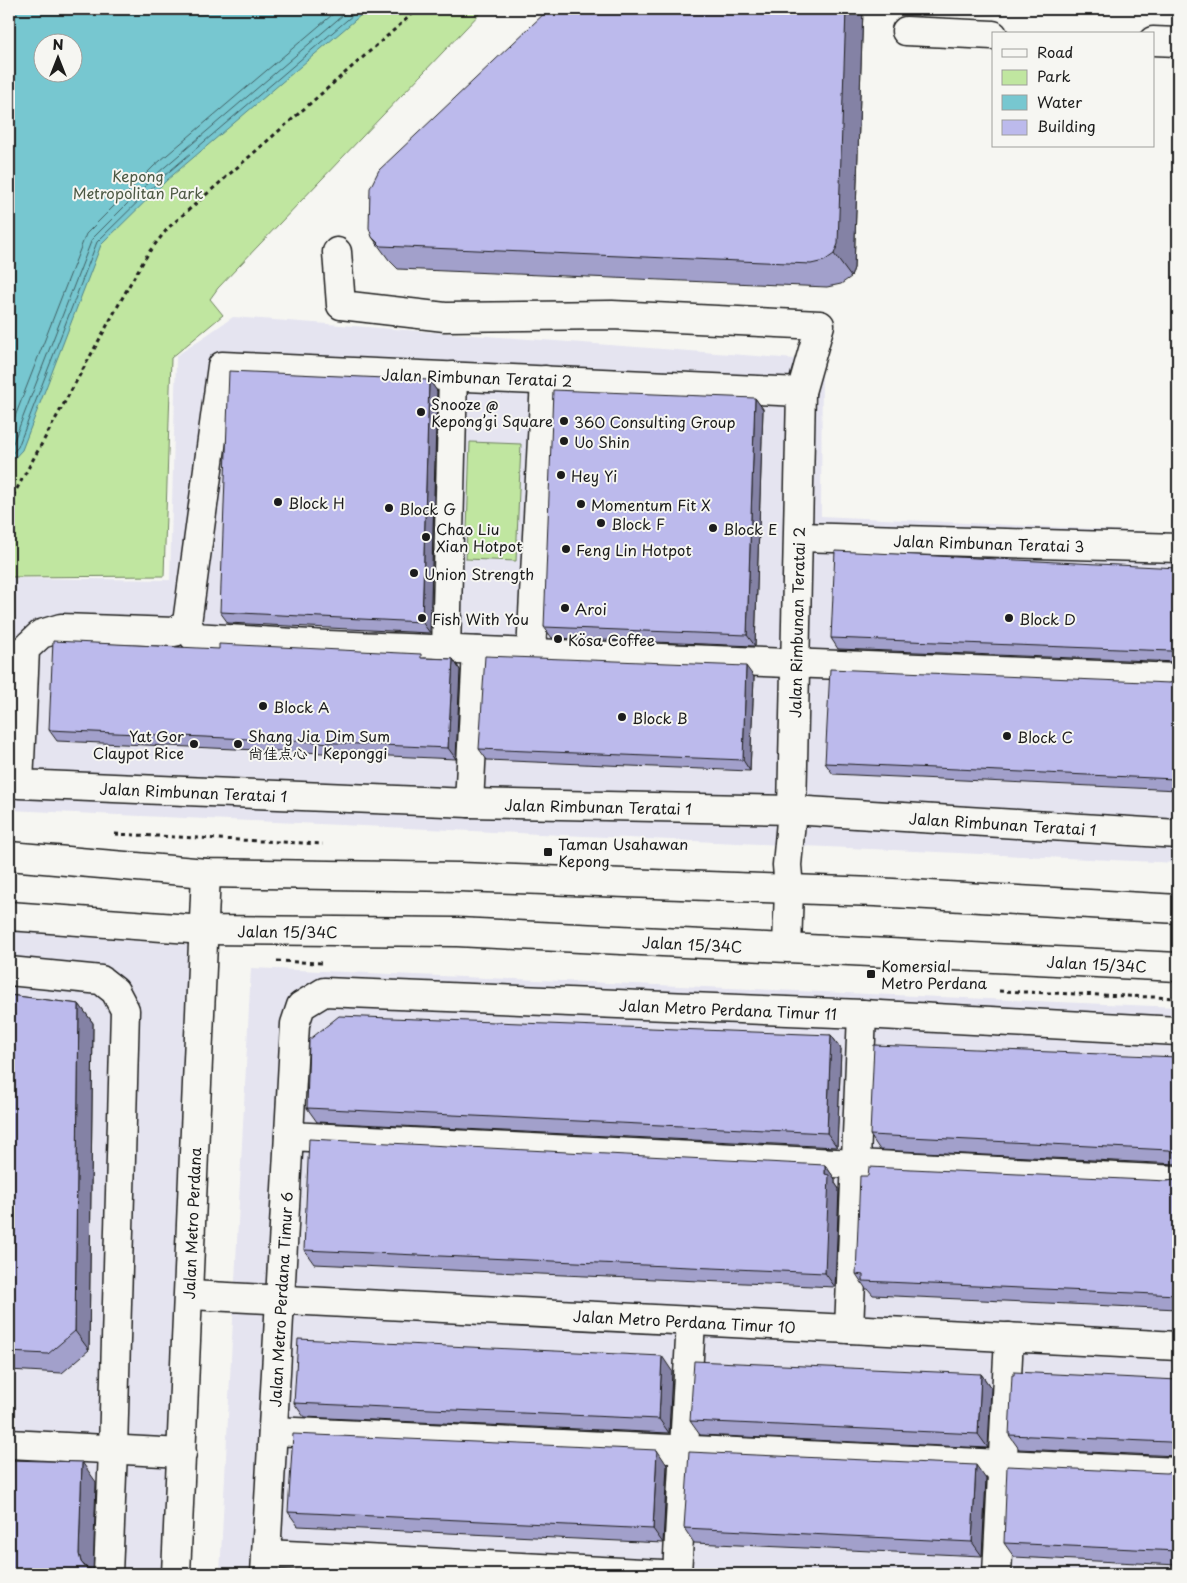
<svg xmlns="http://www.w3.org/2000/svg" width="1187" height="1583" viewBox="0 0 1187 1583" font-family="'Playpen Sans','LXGW WenKai TC',sans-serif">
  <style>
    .built { fill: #e5e4f0 }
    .green { fill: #c0e6a0; stroke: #6e815e; fill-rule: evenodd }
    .water { fill: #77c7d0; stroke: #538388; fill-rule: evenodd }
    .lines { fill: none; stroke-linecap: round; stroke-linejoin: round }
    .shore { stroke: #406064; stroke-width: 1 }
    .minor-casing { stroke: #1c1c1c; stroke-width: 31 }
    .path { stroke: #1c1c1c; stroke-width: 3; stroke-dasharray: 4 4; stroke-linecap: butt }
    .minor { stroke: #f6f6f2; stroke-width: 28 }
    .wall { fill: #a2a0cb; stroke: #1c1c1c }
    .shaded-wall { fill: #8482a5; stroke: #1c1c1c }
    .building { fill: #bcbaec; stroke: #1c1c1c }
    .poi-dot { fill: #1c1c1c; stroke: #f6f6f2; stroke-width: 2 }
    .labels { text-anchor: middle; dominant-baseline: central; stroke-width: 4; stroke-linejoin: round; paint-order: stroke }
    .park-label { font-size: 15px; fill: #4d5944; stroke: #f6f6f2 }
    .street-label { font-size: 15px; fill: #1c1c1c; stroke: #f6f6f2 }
    .poi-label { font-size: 15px; fill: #1c1c1c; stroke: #f6f6f2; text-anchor: start }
  </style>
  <rect width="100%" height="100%" fill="#f6f6f2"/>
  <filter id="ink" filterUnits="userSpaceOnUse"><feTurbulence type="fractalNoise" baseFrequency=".02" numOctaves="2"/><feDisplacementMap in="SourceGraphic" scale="10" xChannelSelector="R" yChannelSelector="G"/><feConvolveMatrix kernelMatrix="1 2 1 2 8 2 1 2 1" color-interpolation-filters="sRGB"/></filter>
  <g filter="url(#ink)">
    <path class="built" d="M233 317 822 361 821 516 1178 533V863L9 810V578L170 580 176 356Z
      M9 931 192 945 167 1574H9Z
      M251 968 1178 1007V1574H220Z"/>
    <path class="green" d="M9 9H484L218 288 210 299 223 315 171 358 164 576 9 577ZM42 42H72V72H42Z
      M470 442 521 444 516 561 466 559Z"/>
    <path class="water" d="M9 9H368L167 180 101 245 22 450 9 464ZM42 42H72V72H42Z"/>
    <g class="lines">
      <path class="shore" d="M9 432 86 234 154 166 339 9
        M9 448 13 443 92 239 159 172 350 9
        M9 457 18 447 97 242 164 176 360 9"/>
      <defs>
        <g id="minor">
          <path d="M906 31 993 35"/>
          <path d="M1153 41 1178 42"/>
          <path d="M337 252 341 305 445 317 612 315 820 325 801 392"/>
          <path id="s1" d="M799 537 1178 548"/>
          <path d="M187 623 194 637 327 645 1178 678"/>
          <path d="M446 650 453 376"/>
          <path d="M531 653 545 380"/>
          <path d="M469 803 477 651"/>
          <path d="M9 856 206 873 460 877 875 892 1178 909"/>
          <path id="s2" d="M9 916 204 930 457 932 1178 967"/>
          <path id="s3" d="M787 947 789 889 787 865 792 810 801 392 222 366 187 623 175 632 61 628 41 634 25 649 19 784 469 803 792 810 1178 834"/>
          <path d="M9 971 101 980 115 991 125 1010 113 1450 108 1574"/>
          <path d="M289 1136 1178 1180"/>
          <path id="s4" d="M190 1295 1178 1346"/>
          <path d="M849 1329 862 1014"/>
          <path d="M273 1431 1178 1472"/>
          <path d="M9 1444 182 1453"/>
          <path d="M266 1554 662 1574"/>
          <path id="s5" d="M176 1574 206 873"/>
          <path id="s6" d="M265 1574 295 1024 301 1006 324 992 862 1014 1178 1031"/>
          <path d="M677 1574 691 1321"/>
          <path d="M997 1574 1009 1337"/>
        </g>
      </defs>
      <use href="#minor" class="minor-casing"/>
      <path class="path" d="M9 503 130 284 149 252 168 228 418 9
        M9 617H16
        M115 834 323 844
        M277 961 321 963
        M999 991 1178 998"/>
      <use href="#minor" class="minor"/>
    </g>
    <path class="wall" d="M549 9H863L854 268 851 277 841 284 827 287 398 269 389 260 372 237Z
      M429 380 437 391 430 633 228 623 220 612Z
      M755 398 763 409 755 646 552 638 544 627Z
      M1178 568V662L838 649 831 638Z
      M424 658 453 659 460 670 456 759 57 741 49 730Z
      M754 677 750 771 487 760 479 749Z
      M1178 680V790L833 774 825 763 1170 683Z
      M9 995 79 1004 93 1023 89 1350 62 1373 9 1370Z
      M831 1035 841 1049 837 1147 317 1122 307 1108Z
      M1178 1057V1164L880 1150 870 1135Z
      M825 1165 835 1179V1183L839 1189 835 1287 314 1264 304 1250Z
      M1178 1177V1309L873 1295 868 1289H866L856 1274 1167 1181 1175 1180Z
      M672 1371 669 1433 304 1417 294 1403Z
      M981 1374 991 1388 988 1448 700 1435 690 1421Z
      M1178 1380V1456L1019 1449 1009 1435Z
      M667 1465 663 1543 298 1526 288 1512Z
      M1178 1469V1565L1014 1557 1004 1543 1167 1473 1176 1471Z
      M986 1479 982 1556 694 1543 684 1528Z"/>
    <path class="shaded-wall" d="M846 9H863L854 268 851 277 834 254Z
      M429 380 437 391 430 633 422 622Z
      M755 398 763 409 755 646 747 635Z
      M453 659 460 670 456 759 448 748Z
      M746 666 754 677 750 771 743 760Z
      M1178 714V784L1175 779Z
      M79 1004 93 1023 89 1350 75 1331Z
      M831 1035 841 1049 837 1147 827 1133Z
      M825 1165 835 1179V1183L839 1189 835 1287 825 1273Z
      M662 1356 672 1371 669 1433 659 1419Z
      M981 1374 991 1388 988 1448 978 1434Z
      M657 1450 667 1465 663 1543 653 1529Z
      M82 1462 96 1482 93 1574 81 1562 79 1554Z
      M976 1465 986 1479 982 1556 972 1542Z
      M100 1569 104 1574H100Z"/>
    <path class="building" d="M549 9H846L838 244 834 254 824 261 811 264 381 246 372 237 369 228 370 188 379 170Z
      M229 371 429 380 422 622 220 612Z
      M553 390 755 398 747 635 544 627Z
      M835 551 1178 568V654L1171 651 831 638Z
      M53 641 219 649V644L421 654V658L453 659 448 748 49 730Z
      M485 656 746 666 743 760 479 749Z
      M830 669 1170 683 1178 680V714L1175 779 825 763Z
      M9 995 79 1004 75 1331 48 1354 9 1352Z
      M339 1016 831 1035 827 1133 307 1108 309 1040Z
      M874 1045 1178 1057V1154L1177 1153 1169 1150 870 1135Z
      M309 1139 825 1165V1174L829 1175 825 1273 304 1250Z
      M869 1167 1167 1181 1175 1180 1178 1177V1295L863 1281V1275L856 1274 860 1176H868Z
      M298 1339 662 1356 659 1419 294 1403Z
      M694 1361 981 1374 978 1434 690 1421Z
      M1014 1372 1178 1380V1447L1176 1444 1169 1442 1009 1435 1012 1375H1014Z
      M293 1434 657 1450 653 1529 288 1512Z
      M689 1452 976 1465 972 1542 684 1528Z
      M9 1460 82 1462 79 1554 81 1562 85 1567 93 1570 100 1569V1574H9Z
      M1007 1466 1167 1473 1176 1471 1178 1469V1551L1004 1543Z"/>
  </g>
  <g class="poi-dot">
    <circle cx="421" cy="412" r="5"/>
    <circle cx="564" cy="421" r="5"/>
    <circle cx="564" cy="441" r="5"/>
    <circle cx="561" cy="475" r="5"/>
    <circle cx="278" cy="502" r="5"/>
    <circle cx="581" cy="504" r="5"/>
    <circle cx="389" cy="508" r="5"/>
    <circle cx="601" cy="523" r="5"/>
    <circle cx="713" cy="528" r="5"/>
    <circle cx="426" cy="537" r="5"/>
    <circle cx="566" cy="549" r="5"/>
    <circle cx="414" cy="573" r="5"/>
    <circle cx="565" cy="608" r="5"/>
    <circle cx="422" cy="618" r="5"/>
    <circle cx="1009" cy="618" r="5"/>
    <circle cx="558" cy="639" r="5"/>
    <circle cx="263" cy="706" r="5"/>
    <circle cx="622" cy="717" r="5"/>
    <circle cx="1007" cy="736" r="5"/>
    <circle cx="194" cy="744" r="5"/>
    <circle cx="238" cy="744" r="5"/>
    <rect x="543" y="847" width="10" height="10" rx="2.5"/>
    <rect x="866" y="969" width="10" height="10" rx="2.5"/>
  </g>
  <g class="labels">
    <g class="park-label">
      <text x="138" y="175">Kepong<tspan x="138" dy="17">Metropolitan Park</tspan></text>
    </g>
    <g class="street-label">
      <text transform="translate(477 377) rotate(2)">Jalan Rimbunan Teratai 2</text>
      <text stroke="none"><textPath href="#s1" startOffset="190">Jalan Rimbunan Teratai 3</textPath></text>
      <text stroke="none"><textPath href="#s3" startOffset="325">Jalan Rimbunan Teratai 2</textPath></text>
      <text stroke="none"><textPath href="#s3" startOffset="1876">Jalan Rimbunan Teratai 1</textPath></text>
      <text stroke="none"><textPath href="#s3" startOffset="2281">Jalan Rimbunan Teratai 1</textPath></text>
      <text stroke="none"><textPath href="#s3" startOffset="2686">Jalan Rimbunan Teratai 1</textPath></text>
      <text stroke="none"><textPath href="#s2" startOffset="279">Jalan 15/34C</textPath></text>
      <text stroke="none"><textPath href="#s2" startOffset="684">Jalan 15/34C</textPath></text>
      <text stroke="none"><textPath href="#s2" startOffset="1089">Jalan 15/34C</textPath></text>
      <text stroke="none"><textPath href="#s6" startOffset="1001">Jalan Metro Perdana Timur 11</textPath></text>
      <text stroke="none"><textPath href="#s5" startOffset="351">Jalan Metro Perdana</textPath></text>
      <text stroke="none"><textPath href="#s6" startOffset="275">Jalan Metro Perdana Timur 6</textPath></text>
      <text stroke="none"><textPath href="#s4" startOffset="495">Jalan Metro Perdana Timur 10</textPath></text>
    </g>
    <g class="poi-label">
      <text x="431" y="403">Snooze @<tspan x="431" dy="17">Kepong’gi Square</tspan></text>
      <text x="574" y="421">360 Consulting Group</text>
      <text x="574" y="441">Uo Shin</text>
      <text x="571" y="475">Hey Yi</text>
      <text x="288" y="502">Block H</text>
      <text x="591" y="504">Momentum Fit X</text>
      <text x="399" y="508">Block G</text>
      <text x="611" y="523">Block F</text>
      <text x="436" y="528">Chao Liu<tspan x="436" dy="17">Xian Hotpot</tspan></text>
      <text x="723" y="528">Block E</text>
      <text x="576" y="549">Feng Lin Hotpot</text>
      <text x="424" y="573">Union Strength</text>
      <text x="575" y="608">Aroi</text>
      <text x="432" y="618">Fish With You</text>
      <text x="1019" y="618">Block D</text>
      <text x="568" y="639">Kösa Coffee</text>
      <text x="273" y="706">Block A</text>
      <text x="632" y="717">Block B</text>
      <text x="184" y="735" text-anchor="end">Yat Gor<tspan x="184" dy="17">Claypot Rice</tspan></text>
      <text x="248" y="735">Shang Jia Dim Sum<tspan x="248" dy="17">尚佳点心 | Keponggi</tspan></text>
      <text x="1017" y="736">Block C</text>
      <text x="558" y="843">Taman Usahawan<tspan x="558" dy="17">Kepong</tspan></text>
      <text x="881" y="965">Komersial<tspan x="881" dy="17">Metro Perdana</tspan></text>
    </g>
  </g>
  <rect width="1187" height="1583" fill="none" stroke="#f6f6f2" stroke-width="30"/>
  <rect x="15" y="15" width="1157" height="1553" fill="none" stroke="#1c1c1c" stroke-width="2" filter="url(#ink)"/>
  <rect x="992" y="32" width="162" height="115" fill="#f6f6f2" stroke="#9f9f9c"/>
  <rect x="1002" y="49" width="25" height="8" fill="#f6f6f2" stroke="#9f9f9c"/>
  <text x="1037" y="58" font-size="15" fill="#1c1c1c">Road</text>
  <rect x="1002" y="70" width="25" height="15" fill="#c0e6a0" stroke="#9f9f9c"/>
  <text x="1037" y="82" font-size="15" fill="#1c1c1c">Park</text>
  <rect x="1002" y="95" width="25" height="15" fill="#77c7d0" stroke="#9f9f9c"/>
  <text x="1037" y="108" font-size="15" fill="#1c1c1c">Water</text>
  <rect x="1002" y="120" width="25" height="15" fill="#bcbaec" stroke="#9f9f9c"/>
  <text x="1037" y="132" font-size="15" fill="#1c1c1c">Building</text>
  <g transform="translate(58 58)"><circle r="24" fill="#f6f6f2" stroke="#9f9f9c"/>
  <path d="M0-4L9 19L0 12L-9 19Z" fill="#1c1c1c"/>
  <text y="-8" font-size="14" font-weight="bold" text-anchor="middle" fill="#1c1c1c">N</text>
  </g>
</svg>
